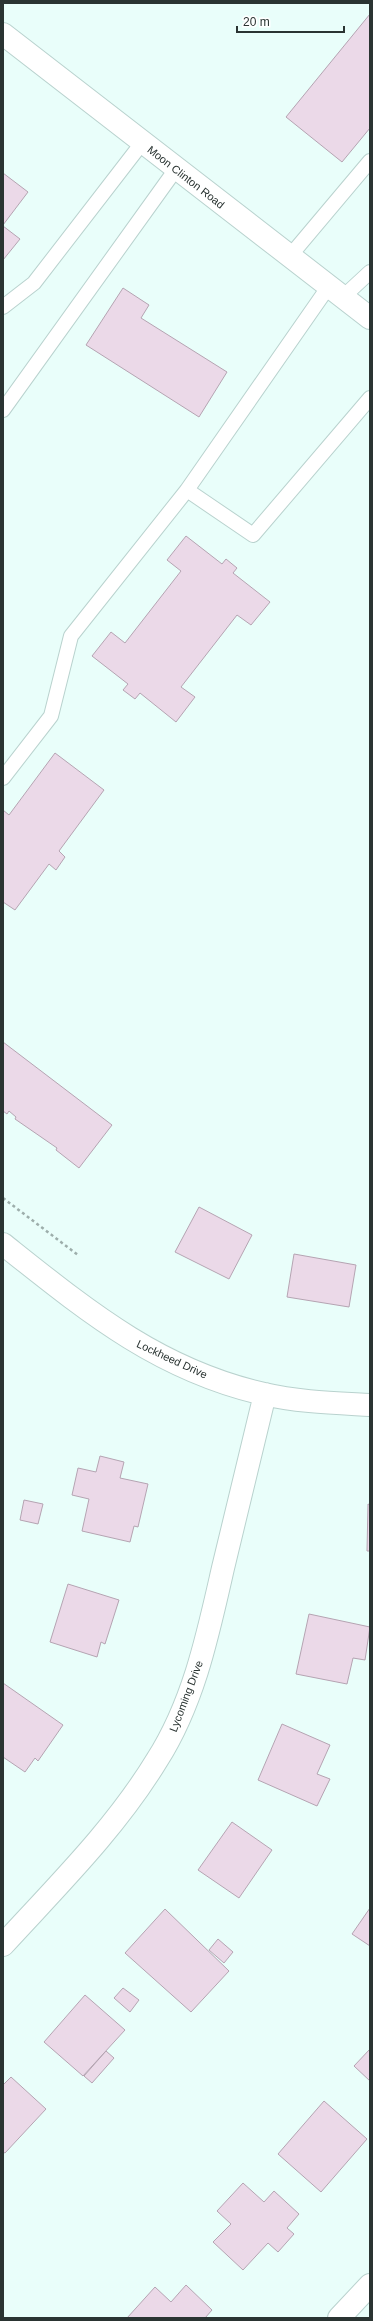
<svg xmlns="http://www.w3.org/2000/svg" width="373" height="2321" viewBox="0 0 373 2321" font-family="Arial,sans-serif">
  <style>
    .building { fill: #ebd9e8; stroke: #b5a4b2 }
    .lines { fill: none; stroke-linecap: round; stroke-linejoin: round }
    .service-casing { stroke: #b9d2ce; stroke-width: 16 }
    .minor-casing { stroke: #b9d2ce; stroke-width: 24 }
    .tertiary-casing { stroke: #b9d2ce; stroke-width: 24 }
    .path { stroke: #9daeab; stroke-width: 2.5; stroke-dasharray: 3 3; stroke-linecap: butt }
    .service { stroke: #fff; stroke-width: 14 }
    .minor { stroke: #fff; stroke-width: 22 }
    .tertiary { stroke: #fff; stroke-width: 22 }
    .labels { text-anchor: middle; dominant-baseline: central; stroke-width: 3; stroke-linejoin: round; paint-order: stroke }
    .street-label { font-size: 11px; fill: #2a3432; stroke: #fff }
  </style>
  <rect width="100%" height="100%" fill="#e9fefa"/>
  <path class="building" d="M370 14V128L342 162 286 117Z
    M3 173 28 192 3 225Z
    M3 226 20 239 3 260Z
    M123 288 149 305 141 318 227 372 199 417 86 345Z
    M186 536 222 564 226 559 237 568 233 573 270 602 251 625 237 615 181 687 195 697 176 722 140 693 135 699 123 690 128 684 92 656 111 632 125 643 181 571 167 560Z
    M55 753 104 790 59 851 65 857 56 870 49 864 15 910 3 902V810L9 815Z
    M3 1042 112 1125 79 1168 56 1150 57 1148 15 1119 16 1117 9 1111 7 1114 3 1111Z
    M199 1207 252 1235 229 1279 175 1252Z
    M294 1254 356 1265 349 1307 287 1297Z
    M100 1456 124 1462 120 1478 148 1484 138 1527 134 1526 130 1542 82 1531 89 1499 72 1495 78 1468 96 1472Z
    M24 1500 43 1504 38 1524 20 1520Z
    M368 1504 370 1505V1551H367Z
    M68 1584 119 1600 105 1644 101 1642 97 1657 50 1642Z
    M309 1614 370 1627 365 1660 353 1658 347 1684 296 1674Z
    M3 1683 63 1725 38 1761 35 1758 25 1772 3 1757Z
    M282 1724 330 1745 317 1774 330 1779 317 1806 258 1780Z
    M232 1822 272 1850 239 1898 198 1870Z
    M370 1908V1946L352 1934Z
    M165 1909 229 1971 191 2012 125 1953Z
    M218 1939 233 1952 224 1963 209 1950Z
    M123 1988 139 2000 130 2012 114 1998Z
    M85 1995 125 2030 83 2076 44 2042Z
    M370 2049V2081L354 2066Z
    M106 2051 114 2058 92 2083 84 2076Z
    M11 2077 46 2109 5 2153 3 2152V2085Z
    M324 2101 367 2139 321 2192 278 2154Z
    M243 2183 264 2202 274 2191 299 2214 287 2228 294 2234 278 2252 268 2243 243 2270 213 2242 231 2224 217 2211Z
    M186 2285 212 2310 205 2318H127L155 2287 171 2302Z"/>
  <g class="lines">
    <defs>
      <path id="service" d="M290 256 370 161
        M343 297 370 272
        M3 307 34 283 142 143
        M3 410 176 169
        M187 490 253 535 370 398
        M3 778 51 716 71 636 187 490 329 286"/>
      <path id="minor" d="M3 1244C86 1310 158 1370 264 1394 298 1402 335 1403 370 1405
        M3 1945C57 1886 115 1829 157 1760 194 1702 208 1634 223 1568 237 1510 251 1452 265 1394
        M339 2318 370 2285"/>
      <path id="tertiary" d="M3 34 370 318"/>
    </defs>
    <use href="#service" class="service-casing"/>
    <use href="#minor" class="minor-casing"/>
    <use href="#tertiary" class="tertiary-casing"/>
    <path class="path" d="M3 1198 78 1255"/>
    <use href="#service" class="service"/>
    <use href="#minor" class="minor"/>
    <use href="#tertiary" class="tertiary"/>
  </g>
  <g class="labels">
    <g class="street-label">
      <text transform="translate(186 177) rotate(38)">Moon Clinton Road</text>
      <text transform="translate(172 1359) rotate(25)">Lockheed Drive</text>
      <text transform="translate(186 1696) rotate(-69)">Lycoming Drive</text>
    </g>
  </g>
  <rect width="373" height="2321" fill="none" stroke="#2a3432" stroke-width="8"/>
  <path d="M237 26v6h107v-6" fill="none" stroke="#2a3432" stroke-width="2"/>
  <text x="243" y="26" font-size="12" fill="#2a3432" stroke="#ffffff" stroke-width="3" paint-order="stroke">20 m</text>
</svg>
